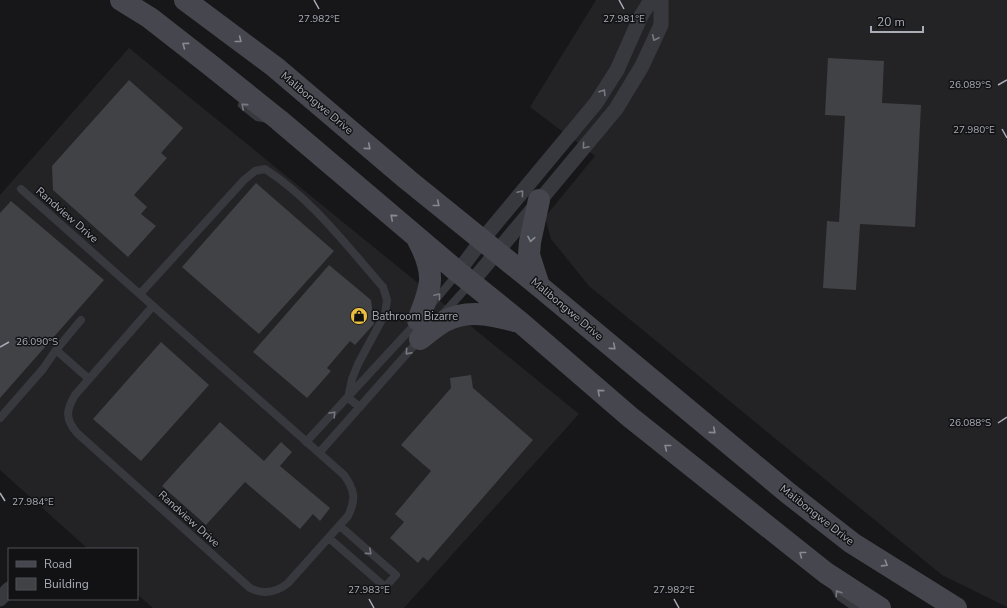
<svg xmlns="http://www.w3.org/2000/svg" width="1007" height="608" viewBox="0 0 1007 608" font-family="'Nunito Sans',sans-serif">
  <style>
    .built { fill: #232326 }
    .building { fill: #414246 }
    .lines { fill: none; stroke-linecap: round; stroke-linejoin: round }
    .service { stroke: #38393e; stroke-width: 8 }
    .minor { stroke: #38393e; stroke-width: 15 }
    .secondary { stroke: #46474e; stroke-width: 22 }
    .oneway { stroke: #777981 }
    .oneway2 { stroke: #878993 }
    .ticks { fill: none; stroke: #aaadb8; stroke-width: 1.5 }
    .labels { text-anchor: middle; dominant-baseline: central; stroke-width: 3; stroke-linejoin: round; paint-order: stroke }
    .street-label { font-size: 11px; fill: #aaadb8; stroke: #121214 }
    .poi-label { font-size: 11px; fill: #aaadb8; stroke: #121214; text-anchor: start }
    .ticks-label { font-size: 10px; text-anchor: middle; fill: #aaadb8; stroke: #121214; stroke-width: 3; stroke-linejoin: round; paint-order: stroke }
  </style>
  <rect width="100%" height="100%" fill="#171719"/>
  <path class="built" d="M596 0H1007V607L942 575 589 286 551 239 545 217 595 156 530 107Z
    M129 48 579 414 404 608H153L137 594V549H88L0 470V195Z"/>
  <path class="building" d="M828 58 884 61 882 103 921 105 915 227 860 224 856 290 823 288 827 221 839 222 845 116 825 115Z
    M129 80 183 128 161 153 167 158 134 195 147 207 141 214 156 226 128 257 53 190 52 166Z
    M256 183 334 251 259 334 182 267Z
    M11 201 104 280 0 398V213Z
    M329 265 371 300 374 324 355 345 350 341 327 368 331 371 307 398 253 352Z
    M161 342 209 385 141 461 93 419Z
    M471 375 473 388 533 440 428 561 423 557 418 563 390 538 404 522 395 514 431 471 401 445 451 388 450 378Z
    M220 422 264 461 281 442 292 452 280 466 330 508 320 521 313 514 300 529 245 482 206 525 162 486Z"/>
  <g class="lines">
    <path class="service" d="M242 105 257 117 268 119
      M21 189 344 475C355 490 356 500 348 516L288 583C276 593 264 595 250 588L77 433C65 419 66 410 75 395L153 306
      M140 294 244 180 255 171 265 169C312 199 347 246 383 287L387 300 385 314 358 364 352 379 348 398 360 407
      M432 304 458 273
      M442 315 470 284
      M56 350 89 379
      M0 418 43 369 56 350 81 320
      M306 442 418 321
      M319 453 419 340
      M329 538 385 587 396 575 340 526
      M833 585 840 597 856 608"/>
    <path class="minor" d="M458 272 482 240 596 103 617 70 641 16 651 0
      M471 283 616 109 642 66 661 25V0
      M0 599 9 589"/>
    <path class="secondary" d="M121 0 150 18 209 64 279 120 458 272 520 322 630 417 826 573 880 608
      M185 0 275 67 408 180 539 286 788 493 852 543 956 608
      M539 200 530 242 529 255 539 286
      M418 240C436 274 432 286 418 320
      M420 339C428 333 436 326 445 321 468 309 492 315 515 321"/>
  </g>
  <defs><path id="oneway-chevron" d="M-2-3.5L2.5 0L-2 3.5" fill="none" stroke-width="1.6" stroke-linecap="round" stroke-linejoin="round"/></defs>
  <g class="oneway">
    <use href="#oneway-chevron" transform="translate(655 38) rotate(115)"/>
    <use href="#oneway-chevron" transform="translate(603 92) rotate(-58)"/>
    <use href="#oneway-chevron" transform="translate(244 106) rotate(-140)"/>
    <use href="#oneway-chevron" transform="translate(585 146) rotate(130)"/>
    <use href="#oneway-chevron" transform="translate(521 193) rotate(-50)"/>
    <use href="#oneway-chevron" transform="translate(438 296) rotate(-50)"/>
    <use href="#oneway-chevron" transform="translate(408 352) rotate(131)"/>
    <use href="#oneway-chevron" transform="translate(333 414) rotate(-47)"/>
    <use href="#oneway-chevron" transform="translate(369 552) rotate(41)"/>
    <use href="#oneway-chevron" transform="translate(838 593) rotate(-123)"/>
  </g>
  <g class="oneway2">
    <use href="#oneway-chevron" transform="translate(239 40) rotate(38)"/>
    <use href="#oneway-chevron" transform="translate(185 45) rotate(-143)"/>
    <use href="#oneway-chevron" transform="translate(368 147) rotate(40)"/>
    <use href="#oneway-chevron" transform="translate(437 204) rotate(39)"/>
    <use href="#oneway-chevron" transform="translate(393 217) rotate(-140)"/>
    <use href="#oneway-chevron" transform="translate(531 239) rotate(100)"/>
    <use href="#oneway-chevron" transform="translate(613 347) rotate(40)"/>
    <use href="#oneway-chevron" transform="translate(600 392) rotate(-139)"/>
    <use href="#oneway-chevron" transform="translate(713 431) rotate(40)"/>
    <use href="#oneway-chevron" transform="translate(667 447) rotate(-142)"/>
    <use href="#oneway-chevron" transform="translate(802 554) rotate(-142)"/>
    <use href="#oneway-chevron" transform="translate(885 564) rotate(32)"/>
  </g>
  <path class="ticks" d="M314 0 319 9M619 0 624 9M998 85 1007 80M1002 129 1007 138M0 347 9 342M998 423 1007 417M0 493 5 501M369 599 374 608M674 599 679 608"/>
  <defs>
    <symbol id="shop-disc" viewBox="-11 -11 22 22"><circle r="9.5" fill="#e9be3f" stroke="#121214"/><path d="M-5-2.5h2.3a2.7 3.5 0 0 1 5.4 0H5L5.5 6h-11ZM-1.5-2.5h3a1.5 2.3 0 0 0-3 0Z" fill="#111"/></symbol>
  </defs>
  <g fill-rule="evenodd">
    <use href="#shop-disc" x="349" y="306" width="20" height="20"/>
  </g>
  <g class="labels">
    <g class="street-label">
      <text transform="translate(317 103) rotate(40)">Malibongwe Drive</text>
      <text transform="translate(67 215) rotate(41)">Randview Drive</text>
      <text transform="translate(567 309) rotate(40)">Malibongwe Drive</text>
      <text transform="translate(817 515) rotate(38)">Malibongwe Drive</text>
      <text transform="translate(189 519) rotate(42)">Randview Drive</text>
    </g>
    <g class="poi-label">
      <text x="372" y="316">Bathroom Bizarre</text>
    </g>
  </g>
  <g class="ticks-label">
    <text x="319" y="22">27.982°E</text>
    <text x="624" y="22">27.981°E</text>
    <text x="970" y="88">26.089°S</text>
    <text x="974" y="133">27.980°E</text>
    <text x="37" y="345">26.090°S</text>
    <text x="970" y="426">26.088°S</text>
    <text x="33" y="505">27.984°E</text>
    <text x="369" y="593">27.983°E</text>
    <text x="674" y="593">27.982°E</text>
  </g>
  <rect x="8" y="548" width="130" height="52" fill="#121214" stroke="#4f5056"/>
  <rect x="16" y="561" width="20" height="6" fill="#46474e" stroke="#4f5056"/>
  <text x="44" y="568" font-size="12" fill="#aaadb8">Road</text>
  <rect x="16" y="578" width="20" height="12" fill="#414246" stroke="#4f5056"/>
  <text x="44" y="588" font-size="12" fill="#aaadb8">Building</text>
  <path d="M871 26v6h52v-6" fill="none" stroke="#aaadb8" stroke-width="2"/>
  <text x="877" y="26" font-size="12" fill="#aaadb8" stroke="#121214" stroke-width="3" paint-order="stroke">20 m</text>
</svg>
